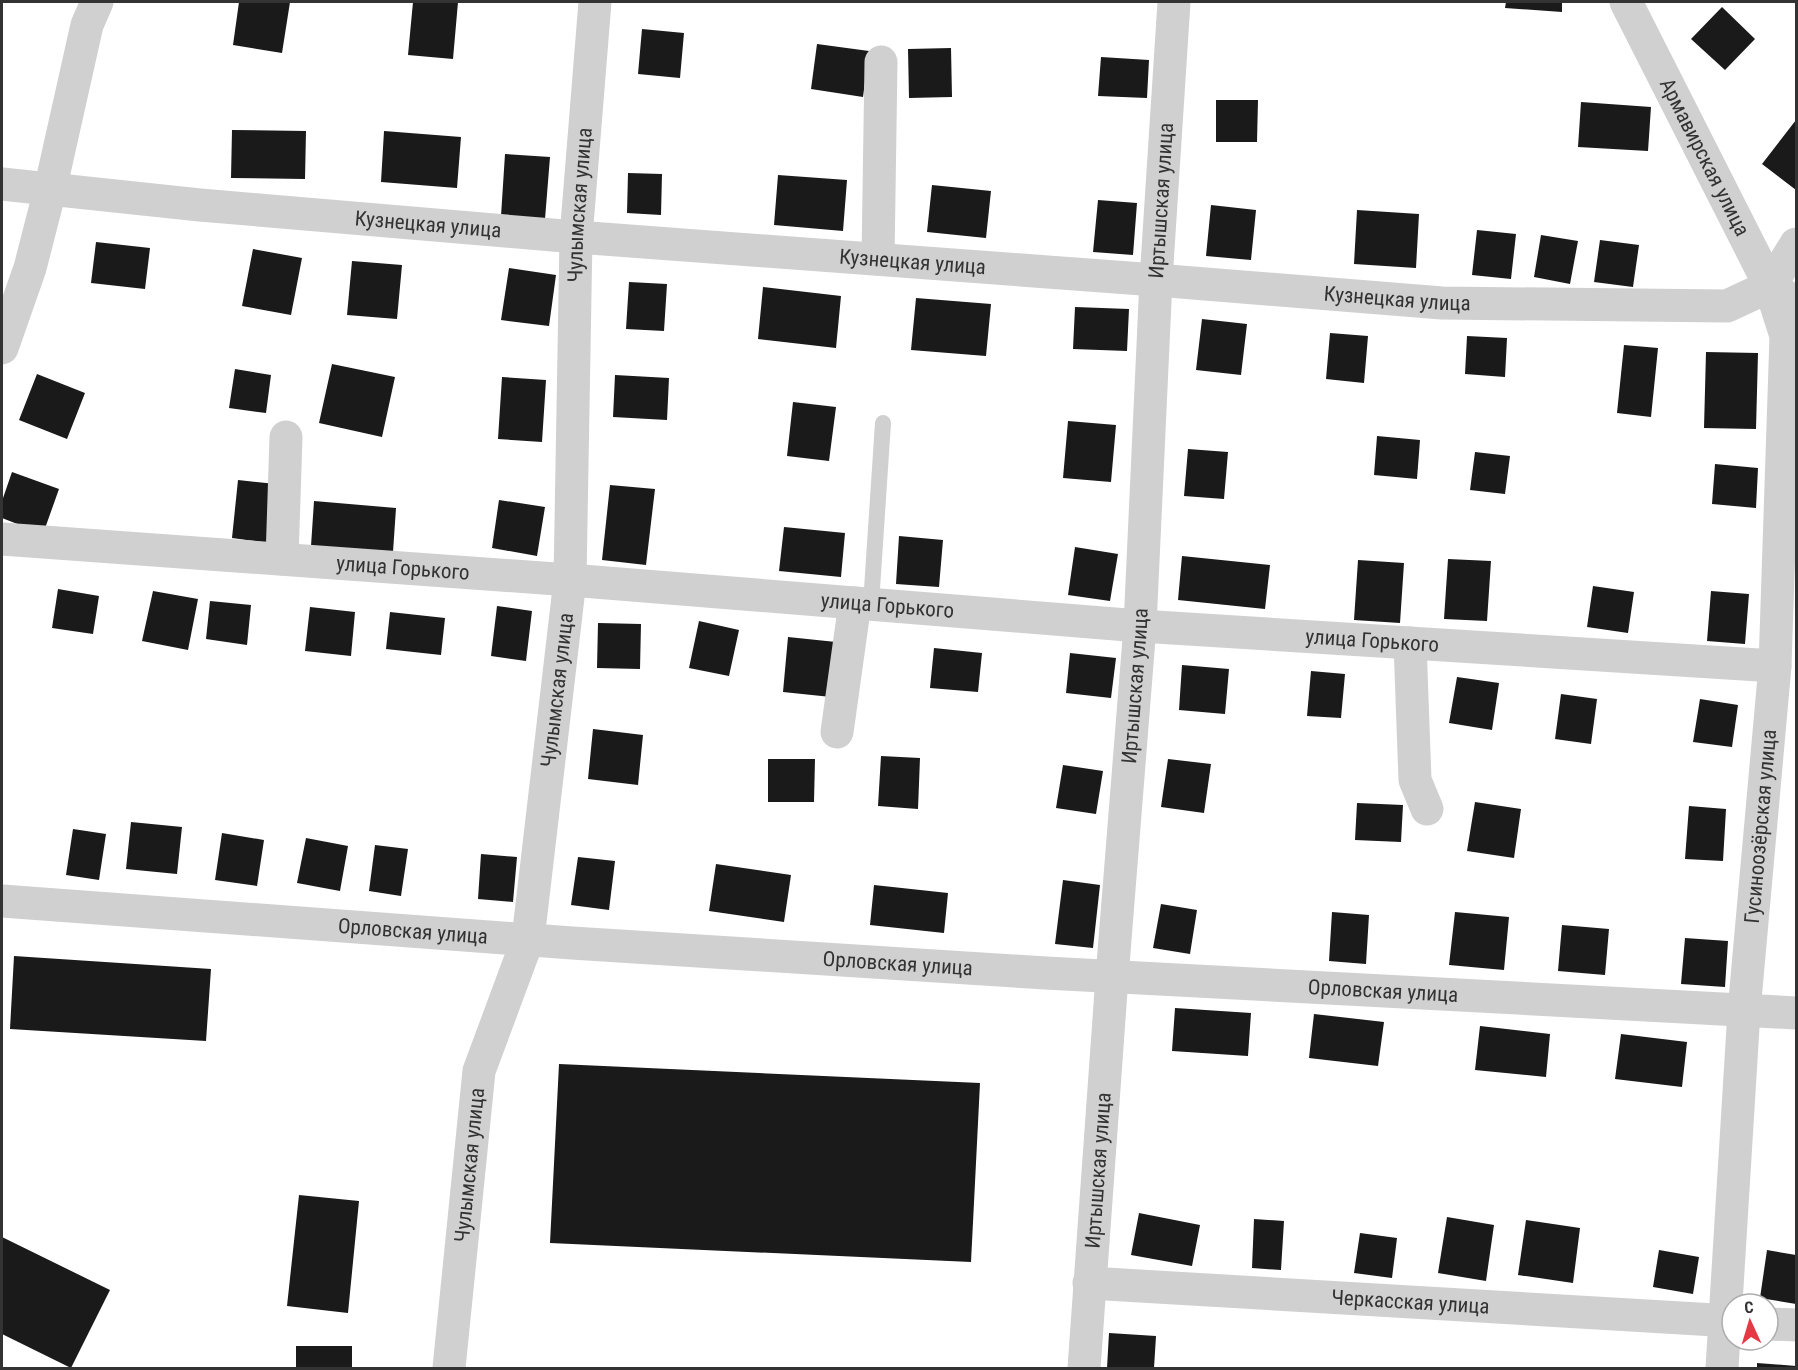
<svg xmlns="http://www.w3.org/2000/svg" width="1798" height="1370" viewBox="0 0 1798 1370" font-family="'Roboto Condensed',sans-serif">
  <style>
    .building { fill: #1a1a1a }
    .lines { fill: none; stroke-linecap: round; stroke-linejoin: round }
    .service { stroke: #d0d0d0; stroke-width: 16 }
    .minor { stroke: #d0d0d0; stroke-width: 33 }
    .tertiary { stroke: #d0d0d0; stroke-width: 33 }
    .labels { text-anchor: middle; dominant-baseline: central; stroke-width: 6; stroke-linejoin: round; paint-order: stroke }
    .street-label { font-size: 21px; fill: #333; stroke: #fff }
  </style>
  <rect width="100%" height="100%" fill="#fff"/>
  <path class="building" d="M239 2H290L282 53 233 45Z
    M413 2H458L453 59 408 55Z
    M1506 2H1562V12L1505 8Z
    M1722 7 1755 39 1725 70 1691 39Z
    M642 29 684 33 680 78 638 74Z
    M817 44 869 51 863 97 811 89Z
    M951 48 952 97 909 98 908 49Z
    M1101 57 1149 60 1147 98 1098 96Z
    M1216 100H1258L1257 142H1216Z
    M1581 102 1651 107 1648 151 1578 147Z
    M1796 120V190L1762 164Z
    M232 130 306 131 305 179 231 178Z
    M384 131 461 137 457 188 381 182Z
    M505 154 550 157 545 219 501 216Z
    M628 173 662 174 661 215 627 213Z
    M778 175 847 180 843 231 774 225Z
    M932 185 991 191 986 238 927 232Z
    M1098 200 1137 203 1133 255 1093 252Z
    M1211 205 1256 210 1251 260 1206 256Z
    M1357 210 1419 214 1416 268 1354 264Z
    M1477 230 1516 234 1511 279 1472 275Z
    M1541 235 1578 241 1570 284 1534 277Z
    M1600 240 1639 245 1633 287 1594 282Z
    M96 242 150 248 145 289 91 283Z
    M253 249 302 258 291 315 242 306Z
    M352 261 402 265 397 319 347 315Z
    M509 268 556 275 549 326 501 320Z
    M629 282 667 284 664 331 626 329Z
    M763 287 841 296 836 348 758 339Z
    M916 298 991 304 986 356 911 350Z
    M1075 307 1129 309 1127 351 1073 349Z
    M1202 319 1247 324 1241 375 1196 370Z
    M1330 333 1368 336 1364 383 1326 379Z
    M1467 336 1507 338 1505 377 1465 374Z
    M1624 345 1658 348 1651 417 1617 413Z
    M1706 352 1758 353 1756 429 1704 428Z
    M332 364 395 377 382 437 319 423Z
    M235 369 271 375 266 413 229 408Z
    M37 374 85 393 67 439 19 420Z
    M615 375 669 378 667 420 613 417Z
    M502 377 546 380 542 442 498 439Z
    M793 402 836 407 829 461 787 456Z
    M1068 421 1116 425 1111 482 1063 478Z
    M1377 436 1420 440 1417 479 1374 475Z
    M1188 449 1228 452 1224 499 1184 496Z
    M1475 452 1510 456 1505 494 1470 490Z
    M1715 464 1758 468 1756 508 1712 504Z
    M12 472 59 489 43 534 2 518V501Z
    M238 480 276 484 270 543 232 538Z
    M610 485 655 489 646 565 602 560Z
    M499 500 545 507 537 556 492 548Z
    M314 501 396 508 393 552 311 546Z
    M784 527 845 533 841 577 779 571Z
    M899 536 943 540 939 587 896 584Z
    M1075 547 1118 554 1110 601 1068 595Z
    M1182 556 1270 565 1265 609 1178 600Z
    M1448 559 1491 561 1487 621 1444 619Z
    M1358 560 1404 563 1400 623 1354 620Z
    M1593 586 1634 592 1628 633 1587 627Z
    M58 589 99 596 93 634 52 628Z
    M153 591 198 599 188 650 142 641Z
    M1711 591 1749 594 1745 644 1707 641Z
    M210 601 251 605 247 645 206 639Z
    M497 606 532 611 526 661 491 656Z
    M310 607 355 612 351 656 305 651Z
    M390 612 445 618 441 655 386 649Z
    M699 621 739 630 729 676 689 668Z
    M598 623 641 624 640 669 597 668Z
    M788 637 836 642 831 697 783 692Z
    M934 648 982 653 978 692 930 688Z
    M1070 653 1116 658 1111 698 1066 693Z
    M1182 665 1229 669 1225 714 1179 710Z
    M1311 671 1345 674 1341 718 1307 716Z
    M1457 677 1499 683 1492 730 1449 723Z
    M1561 694 1597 699 1591 744 1555 739Z
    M1700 699 1738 705 1732 747 1693 742Z
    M593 729 643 735 638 785 588 779Z
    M881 756 920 758 918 809 878 806Z
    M768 759H815L814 802H768Z
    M1168 759 1211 764 1204 813 1161 807Z
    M1063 765 1103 771 1096 814 1056 808Z
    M1475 802 1521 809 1514 858 1467 851Z
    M1357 803 1403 805 1401 842 1355 840Z
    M1689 806 1726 809 1723 861 1685 859Z
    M131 822 182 827 177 874 126 869Z
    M73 829 106 834 99 880 66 875Z
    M222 833 264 840 257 886 215 880Z
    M306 838 348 846 340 891 297 883Z
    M375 845 408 849 401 896 369 891Z
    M481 854 517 857 513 902 478 899Z
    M578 857 615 861 609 910 571 905Z
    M716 864 791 875 784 922 709 911Z
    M1063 880 1100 885 1093 948 1055 944Z
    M874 885 948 893 944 933 870 925Z
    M1161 904 1197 910 1190 954 1153 948Z
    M1332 912 1369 915 1366 964 1329 961Z
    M1455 912 1509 917 1504 970 1449 965Z
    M1562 925 1609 929 1605 975 1558 971Z
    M1685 938 1728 941 1725 987 1681 984Z
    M14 956 211 969 206 1041 10 1029Z
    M1175 1008 1251 1013 1248 1056 1172 1051Z
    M1314 1014 1384 1022 1378 1066 1309 1058Z
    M1480 1026 1550 1034 1546 1077 1475 1070Z
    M1621 1034 1687 1042 1682 1087 1615 1079Z
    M559 1064 980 1083 971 1262 550 1243Z
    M299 1195 359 1201 348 1313 287 1306Z
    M1139 1213 1200 1225 1192 1266 1131 1255Z
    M1447 1217 1494 1225 1486 1281 1438 1273Z
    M1254 1219 1284 1221 1281 1270 1252 1268Z
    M1526 1220 1580 1228 1573 1283 1518 1275Z
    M1360 1233 1397 1238 1392 1278 1354 1273Z
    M2 1237 110 1290 71 1368 2 1334Z
    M1659 1250 1699 1257 1693 1294 1653 1287Z
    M1767 1250 1796 1255V1304L1760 1298Z
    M1109 1333 1156 1336 1154 1368H1107Z
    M296 1346H352V1368H296Z
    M1757 1363 1796 1366V1368H1757Z"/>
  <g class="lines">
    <path class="service" d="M871 604 883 423"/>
    <g class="minor">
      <path id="s1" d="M1626 2 1770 286 1787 297"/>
      <path d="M878 259 881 62"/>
      <path d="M2 348 30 268 50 190 87 25 97 2"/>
      <path id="s2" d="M2 539 570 580 1140 626 1775 666"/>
      <path d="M282 559 286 437"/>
      <path d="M1410 643 1415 780 1427 809"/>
      <path d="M837 732 855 603"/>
      <path id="s3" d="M1089 1283 1732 1321"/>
      <path d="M1768 1324 1796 1325"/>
      <path id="s4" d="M449 1368 479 1071 528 939 570 580 576 237 595 2"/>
      <path id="s5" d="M1084 1368 1112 977 1140 626 1156 280 1174 2"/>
      <path id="s6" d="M1722 1368 1744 1011 1775 666 1786 336 1770 286"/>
    </g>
    <g class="tertiary">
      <path id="s7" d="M2 184 200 205 576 237 1156 280 1442 303 1727 306 1770 286 1796 244"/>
      <path id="s8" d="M2 901 572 943 1046 973 1796 1013"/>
    </g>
  </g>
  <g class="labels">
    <g class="street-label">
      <text stroke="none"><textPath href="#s1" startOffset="174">Армавирская улица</textPath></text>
      <text stroke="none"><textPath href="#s5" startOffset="1170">Иртышская улица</textPath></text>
      <text stroke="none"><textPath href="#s4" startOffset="1176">Чулымская улица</textPath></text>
      <text stroke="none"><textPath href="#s7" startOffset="428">Кузнецкая улица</textPath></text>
      <text stroke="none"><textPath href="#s7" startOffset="914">Кузнецкая улица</textPath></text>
      <text stroke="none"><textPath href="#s7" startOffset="1400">Кузнецкая улица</textPath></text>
      <text stroke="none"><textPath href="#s2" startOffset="402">улица Горького</textPath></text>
      <text stroke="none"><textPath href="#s2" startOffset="888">улица Горького</textPath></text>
      <text stroke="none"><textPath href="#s2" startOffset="1374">улица Горького</textPath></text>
      <text stroke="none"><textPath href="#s5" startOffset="684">Иртышская улица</textPath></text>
      <text stroke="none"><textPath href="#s4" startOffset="690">Чулымская улица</textPath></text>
      <text stroke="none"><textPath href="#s6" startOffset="543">Гусиноозёрская улица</textPath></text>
      <text stroke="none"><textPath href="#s8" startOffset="412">Орловская улица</textPath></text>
      <text stroke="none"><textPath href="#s8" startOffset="898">Орловская улица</textPath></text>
      <text stroke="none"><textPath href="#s8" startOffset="1384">Орловская улица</textPath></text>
      <text stroke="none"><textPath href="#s4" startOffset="204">Чулымская улица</textPath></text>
      <text stroke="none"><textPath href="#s5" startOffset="198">Иртышская улица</textPath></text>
      <text stroke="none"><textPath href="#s3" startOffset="322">Черкасская улица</textPath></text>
    </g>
  </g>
  <rect width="1798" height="1370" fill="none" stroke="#333333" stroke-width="6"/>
  <g transform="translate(1750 1322) rotate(356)"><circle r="28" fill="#ffffff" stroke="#adadad" stroke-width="1.5"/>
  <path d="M0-4.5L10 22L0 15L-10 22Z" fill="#e63946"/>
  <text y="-9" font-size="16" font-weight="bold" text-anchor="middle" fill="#333333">С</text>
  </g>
</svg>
